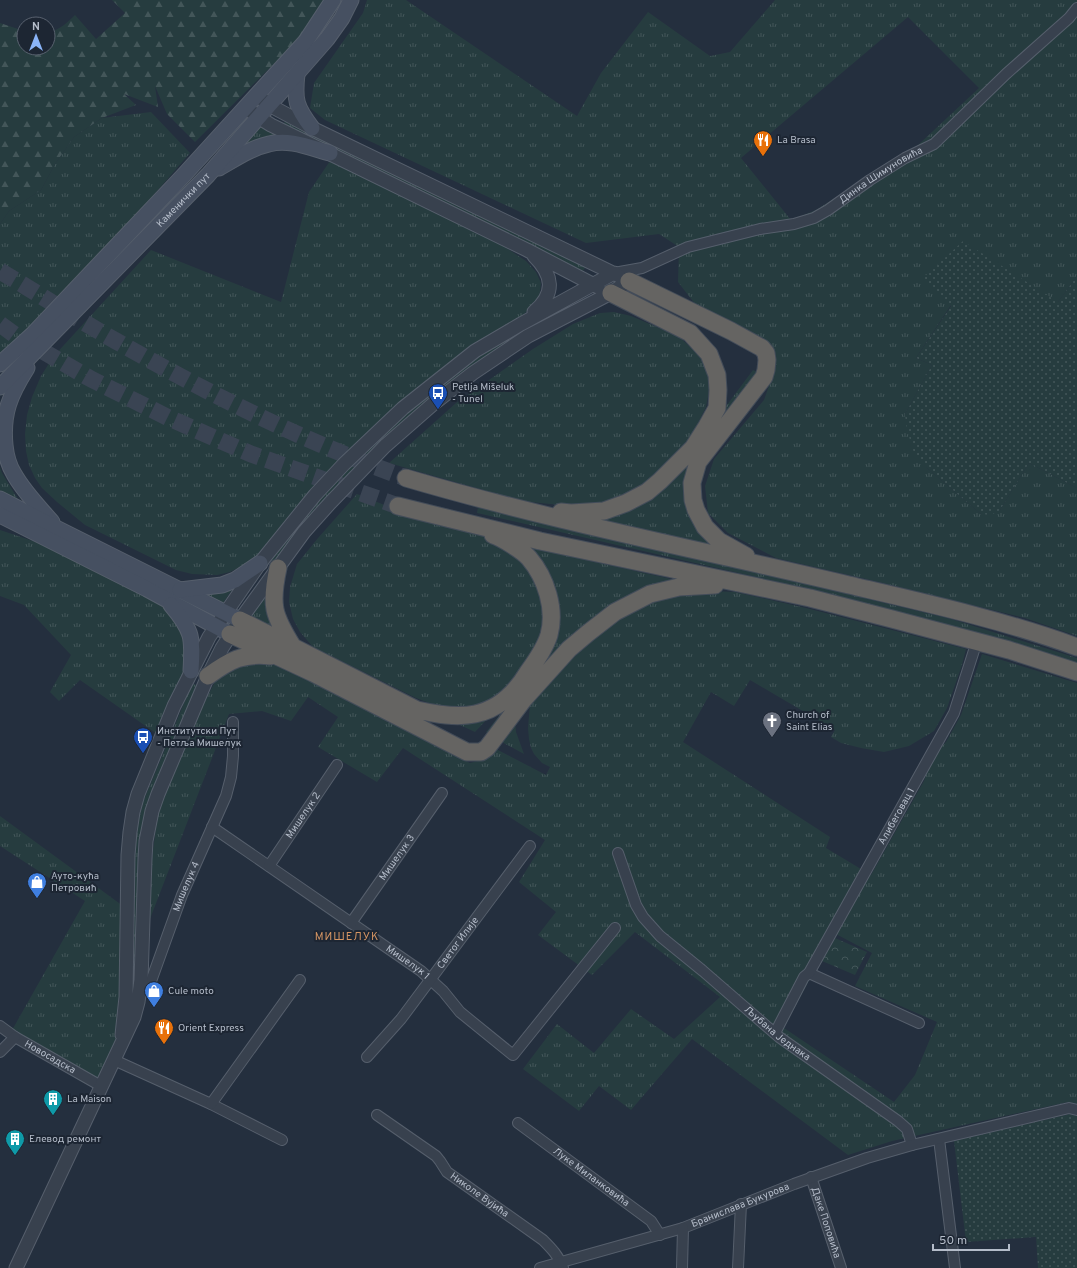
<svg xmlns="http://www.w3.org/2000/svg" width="1077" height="1268" viewBox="0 0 1077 1268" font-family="Overpass,sans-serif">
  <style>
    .grass { fill: url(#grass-tufts); fill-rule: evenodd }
    .forest { fill: url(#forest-firs) }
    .park { fill: url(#park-crowns) }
    .garden { fill: url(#garden-dots) }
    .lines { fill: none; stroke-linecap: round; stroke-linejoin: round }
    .trunk-tunnel { stroke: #3a4453; stroke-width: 17; stroke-dasharray: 17 8; stroke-linecap: butt }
    .minor-casing { stroke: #565f6c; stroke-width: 12 }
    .tertiary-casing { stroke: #565f6c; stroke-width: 15 }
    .secondary-casing { stroke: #565f6c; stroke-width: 17 }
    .trunk-casing { stroke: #434c59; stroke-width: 19 }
    .minor { stroke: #38414e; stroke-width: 10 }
    .tertiary { stroke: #38414e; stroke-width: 13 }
    .secondary { stroke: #465061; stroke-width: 15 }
    .trunk { stroke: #656462; stroke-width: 17 }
    .labels { text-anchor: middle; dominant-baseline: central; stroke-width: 4; stroke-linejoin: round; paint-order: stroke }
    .poi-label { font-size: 10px; fill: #b4bcc9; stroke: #1d2633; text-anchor: start }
    .street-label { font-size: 10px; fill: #b4bcc9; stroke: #1d2633 }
    .neighbourhood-label { font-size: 11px; letter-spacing: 1px; fill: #d59563; stroke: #1d2633 }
  </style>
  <defs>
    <pattern id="grass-tufts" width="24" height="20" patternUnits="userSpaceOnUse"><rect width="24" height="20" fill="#263c3f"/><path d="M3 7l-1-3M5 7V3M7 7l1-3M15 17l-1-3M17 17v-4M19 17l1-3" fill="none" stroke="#435659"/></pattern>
    <pattern id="forest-firs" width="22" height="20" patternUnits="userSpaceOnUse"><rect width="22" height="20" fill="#263c3f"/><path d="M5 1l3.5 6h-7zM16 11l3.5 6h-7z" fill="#435659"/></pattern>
    <pattern id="park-crowns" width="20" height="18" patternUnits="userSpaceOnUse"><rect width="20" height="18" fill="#263c3f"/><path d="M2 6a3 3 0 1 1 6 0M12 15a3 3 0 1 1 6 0" fill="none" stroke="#435659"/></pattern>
    <pattern id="garden-dots" width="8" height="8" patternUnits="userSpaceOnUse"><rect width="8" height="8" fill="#263c3f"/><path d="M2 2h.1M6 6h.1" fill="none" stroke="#435659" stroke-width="1.8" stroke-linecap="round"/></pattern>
  </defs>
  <rect width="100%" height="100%" fill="#242f3e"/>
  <path class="grass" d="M367 0H406L577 116 601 73 648 12 710 56 730 52 775 0H1077V276L1058 302 951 305 916 358 932 365 905 414 927 468 981 514 1000 510 1029 463 1077 488V636L1025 618 883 583 776 558 728 533 708 513 705 486 714 459 764 400 776 366 775 351 752 332 695 304 678 282 679 247 659 234 586 243 325 120 310 108 314 83 363 13ZM908 17 979 88 917 146 816 210 791 220 741 158Z
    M151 112 190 153 71 290 0 360V224L9 211 41 190 55 164 74 137 102 118Z
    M285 121 586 266 583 271 283 125Z
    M259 126 292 139 241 149Z
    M330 161 505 247 526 261 536 272 541 283 539 299 514 324 310 492 257 555 242 566 230 572 217 575 192 574 176 570 85 525 57 502 42 488 35 478 29 465 26 451 25 434 27 415 32 397 41 376 53 357 151 250 281 302 309 192Z
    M614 312 631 316 678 336 697 353 707 368 710 386 706 407 695 429 683 446 643 487 603 504 570 506 521 501 389 463 456 403 533 349 573 324 600 313Z
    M535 320 537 323 451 381 389 433 325 498 274 562 270 560 300 522 322 497 386 430 448 378Z
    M753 370 757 372 691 461 689 514 698 533 720 549 593 518 665 488Z
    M0 467 2 473 19 501 0 492Z
    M357 494 402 512 461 527 498 542 526 561 542 593 544 633 509 691 474 709 437 706 416 698 313 647 300 632 293 619 289 602 290 587 297 564 318 538Z
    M478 507 732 566 951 619 1077 658V663L950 625 830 594 477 513Z
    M0 530 57 549 159 600 185 628 188 671 157 734 80 680 59 701 50 692 71 655 24 605 0 596Z
    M529 547 671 579 614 604 491 735 486 732 545 659 553 597 549 571Z
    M236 584 223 603 203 594 220 593Z
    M269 588 278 633 251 617Z
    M712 591 735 592 806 608 966 649 962 665 947 708 934 731 909 746 884 752 861 748 841 743 831 737 835 730 750 680 734 706 711 692 683 742 830 837 826 848 871 875 924 781 933 755 946 742 961 715 982 654 1077 683V1104L1068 1102 892 1141 848 1155 692 1039 631 1110 599 1086 579 1111 523 1069 557 1024 594 1053 631 1009 674 1039 720 997 635 932 592 975 538 935 556 912 519 882 545 840 403 748 377 782 318 747 338 717 308 697 291 721 262 711 229 714 148 924 152 858 158 813 197 716 217 678 240 665 272 660 470 763 481 760 496 749 546 775 550 767 542 763 534 754 531 748 529 739 528 728 530 704 574 652 618 617 654 600 682 593ZM834 933 872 953 855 986 937 1022 915 1075 894 1102 784 1028Z
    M192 684 197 685 148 804 138 843 137 934 135 994 131 995 134 842 143 802Z
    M492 714 475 732 445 718Z
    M515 721 516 732 524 754 500 741Z
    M0 816 123 906 125 940 116 1044 99 1081 11 1032 85 901 0 846Z"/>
  <path class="forest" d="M112 0H331L306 32 195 142 167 114 155 86 158 107 124 94 136 105 102 118 74 137 55 164 41 190 9 211 0 224V23L24 31V48H48V33C59 30 67 23 75 15L96 39 125 13Z"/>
  <path class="park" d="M835 938 867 952 855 975 822 961Z"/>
  <path class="garden" d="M963 241 1058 302 1077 276V488L1029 463 1000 510 991 515 981 514 927 468 912 449 906 424 905 414 932 365 916 358 951 306 923 278Z
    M1070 1114 1077 1116V1268H1038L1036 1237 966 1242 954 1141Z"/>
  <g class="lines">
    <path class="trunk-tunnel" d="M0 271C39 294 77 319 116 341 209 394 305 442 406 478
      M0 324 15 335 91 379 169 418 251 454 398 506"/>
    <defs>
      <g id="minor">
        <path id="s1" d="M614 273 642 268 688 247 760 229 794 224 814 218 828 210 870 180 905 158 934 144 1006 74 1069 18 1077 8"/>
        <path id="s2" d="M212 827 421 971 443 991 460 1012 513 1055 615 928"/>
        <path id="s3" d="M618 853 636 905 643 917 660 936 703 971 779 1037 898 1121 907 1129 912 1145"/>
        <path id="s4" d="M269 866 337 765"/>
        <path id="s5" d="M351 923 442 793"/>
        <path d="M809 973 919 1023"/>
        <path id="s6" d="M139 994 144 991 150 984 182 895 226 796 231 777 233 756V722"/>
        <path id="s7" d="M0 1026 15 1037 101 1086"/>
        <path id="s8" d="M775 1033 804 977 809 973 954 713 977 641"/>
        <path d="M0 1052 15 1037"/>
        <path id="s9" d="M367 1057 401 1019 530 846"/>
        <path d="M114 1060 211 1104 282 1140"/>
        <path d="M211 1104 300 980"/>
        <path id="s10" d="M377 1115 436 1156 440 1161 447 1172 543 1240C551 1248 559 1256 563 1268"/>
        <path id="s11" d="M518 1123 651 1221 660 1235"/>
        <path d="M939 1139 955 1268"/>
        <path id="s12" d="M811 1177 841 1268"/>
        <path id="s13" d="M540 1268 683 1228 794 1184 867 1158 912 1145 1069 1108 1077 1110"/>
        <path d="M682 1268 683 1228"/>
        <path d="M738 1268 741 1204"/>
      </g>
      <path id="tertiary" d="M262 99 269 105 312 128 619 276
        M246 107 258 117 271 125 527 250 598 287
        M534 256C553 275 556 293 534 312
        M122 1035 126 997 128 855 130 832 133 812 138 794 174 706 209 637 260 563 315 495 344 464 403 408 475 351 521 324 614 273
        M16 1268 134 1017 138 1002 141 980 145 859 146 841 152 811 158 794 208 676 222 648 240 620 304 532 330 503 385 446 433 404 473 373 528 336 611 293 629 281"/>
      <g id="secondary">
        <path d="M297 74C294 100 296 107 312 128"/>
        <path d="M219 168C235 159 251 148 269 144 288 138 311 148 330 153"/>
        <path d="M0 364 33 334 183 176 306 41 333 0"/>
        <path d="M27 368C10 395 2 413 5 445 6 455 9 466 14 474 24 492 39 507 52 522"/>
        <path id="s14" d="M0 387 208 175 327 39 342 18 351 0"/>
        <path d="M0 499 58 529 240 620"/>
        <path d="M0 515 147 589 230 634"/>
        <path d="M180 590 222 585 235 580 260 563"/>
        <path d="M171 605C193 631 193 638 191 671"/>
      </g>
      <path id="trunk" d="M629 281 731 331 762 348 766 353 767 360 766 370 764 377 698 462 692 483 693 500 696 510 705 527 719 541 746 556
        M406 478C552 521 701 550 849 585 926 603 1003 620 1077 647
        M398 506 540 541 810 598 892 619 1009 650 1077 672
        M561 512 571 513 604 511 626 503 647 492 660 481 693 448 707 426 717 408 718 390 717 375 709 354 690 333 611 293
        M278 568C270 605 273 615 293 647
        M240 620 417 710C435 714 456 718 475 714 499 709 516 692 528 672 536 661 545 648 549 635 556 609 546 578 529 558 523 551 502 538 493 535
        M230 634 313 673 467 752H481L487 748 524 699 569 649 588 633 615 612 650 594 679 587 715 585
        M208 676C230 660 243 653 270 656"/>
    </defs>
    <use href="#minor" class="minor-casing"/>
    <use href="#tertiary" class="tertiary-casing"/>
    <use href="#secondary" class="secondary-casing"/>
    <use href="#trunk" class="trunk-casing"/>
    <use href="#minor" class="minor"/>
    <use href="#tertiary" class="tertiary"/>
    <use href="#secondary" class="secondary"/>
    <use href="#trunk" class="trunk"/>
  </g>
  <defs>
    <symbol id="restaurant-pin" viewBox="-11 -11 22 30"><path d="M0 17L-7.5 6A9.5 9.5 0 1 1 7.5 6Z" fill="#e8710a" stroke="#1d2633"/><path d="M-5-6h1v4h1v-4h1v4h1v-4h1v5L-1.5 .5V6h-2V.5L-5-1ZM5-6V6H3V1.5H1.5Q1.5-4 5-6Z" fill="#fff"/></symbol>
    <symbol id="bus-pin" viewBox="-11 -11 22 30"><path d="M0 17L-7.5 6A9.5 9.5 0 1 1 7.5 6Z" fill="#1a4fb4" stroke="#1d2633"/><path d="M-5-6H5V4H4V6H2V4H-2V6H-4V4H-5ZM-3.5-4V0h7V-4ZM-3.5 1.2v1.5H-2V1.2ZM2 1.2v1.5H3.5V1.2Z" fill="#fff"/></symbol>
    <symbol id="church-pin" viewBox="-11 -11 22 30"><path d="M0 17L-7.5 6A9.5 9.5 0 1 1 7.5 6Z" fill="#6b7280" stroke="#1d2633"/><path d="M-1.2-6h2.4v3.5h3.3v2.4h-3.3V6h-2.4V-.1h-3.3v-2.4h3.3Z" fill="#fff"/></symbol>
    <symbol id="shop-pin" viewBox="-11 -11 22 30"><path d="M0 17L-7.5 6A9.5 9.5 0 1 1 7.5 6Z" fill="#3f7fe0" stroke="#1d2633"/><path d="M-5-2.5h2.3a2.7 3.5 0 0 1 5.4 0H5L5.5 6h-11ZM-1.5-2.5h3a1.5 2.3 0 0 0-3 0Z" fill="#fff"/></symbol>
    <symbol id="building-pin" viewBox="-11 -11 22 30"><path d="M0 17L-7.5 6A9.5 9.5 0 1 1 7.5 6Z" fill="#0f9aa8" stroke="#1d2633"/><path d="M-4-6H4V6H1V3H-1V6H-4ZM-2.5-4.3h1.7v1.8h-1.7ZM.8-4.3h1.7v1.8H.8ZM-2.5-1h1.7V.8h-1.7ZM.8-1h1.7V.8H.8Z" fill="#fff"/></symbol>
  </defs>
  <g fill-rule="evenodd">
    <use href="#restaurant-pin" x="752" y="129" width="22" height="30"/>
    <use href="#bus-pin" x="427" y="382" width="22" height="30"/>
    <use href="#church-pin" x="761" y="710" width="22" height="30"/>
    <use href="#bus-pin" x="132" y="726" width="22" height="30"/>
    <use href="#shop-pin" x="26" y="871" width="22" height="30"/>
    <use href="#shop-pin" x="143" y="980" width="22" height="30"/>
    <use href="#restaurant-pin" x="153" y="1017" width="22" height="30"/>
    <use href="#building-pin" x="42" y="1088" width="22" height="30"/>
    <use href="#building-pin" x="4" y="1128" width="22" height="30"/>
  </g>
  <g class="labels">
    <g class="poi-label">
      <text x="777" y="140">La Brasa</text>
      <text x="452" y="387">Petlja Mišeluk<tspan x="452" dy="12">- Tunel</tspan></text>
      <text x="786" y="715">Church of<tspan x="786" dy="12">Saint Elias</tspan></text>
      <text x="157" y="731">Институтски Пут<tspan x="157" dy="12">- Петља Мишелук</tspan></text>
      <text x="51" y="876">Ауто-кућа<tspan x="51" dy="12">Петровић</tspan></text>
      <text x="168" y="991">Cule moto</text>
      <text x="178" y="1028">Orient Express</text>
      <text x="67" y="1099">La Maison</text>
      <text x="29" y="1139">Елевод ремонт</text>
    </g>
    <g class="street-label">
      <text stroke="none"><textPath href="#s1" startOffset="288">Динка Шимуновића</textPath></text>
      <text stroke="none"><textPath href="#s14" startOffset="262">Каменички пут</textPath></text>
      <text stroke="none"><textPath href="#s4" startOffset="61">Мишелук 2</textPath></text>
      <text stroke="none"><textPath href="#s8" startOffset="249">Алибеговац 1</textPath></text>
      <text stroke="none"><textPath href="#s5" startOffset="80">Мишелук 3</textPath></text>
      <text stroke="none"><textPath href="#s6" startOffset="119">Мишелук 4</textPath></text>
      <text stroke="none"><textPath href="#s9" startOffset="146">Светог Илије</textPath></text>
      <text stroke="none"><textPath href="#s2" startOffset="238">Мишелук 1</textPath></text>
      <text stroke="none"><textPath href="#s3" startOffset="247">Љубана Једнака</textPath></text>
      <text stroke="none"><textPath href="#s7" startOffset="59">Новосадска</textPath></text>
      <text stroke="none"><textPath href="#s11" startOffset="91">Луке Миланковића</textPath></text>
      <text stroke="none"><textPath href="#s10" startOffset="131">Николе Вујића</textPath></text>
      <text stroke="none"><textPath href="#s13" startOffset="210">Бранислава Букурова</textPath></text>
      <text stroke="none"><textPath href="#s12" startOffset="48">Даке Поповића</textPath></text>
    </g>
    <g class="neighbourhood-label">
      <text x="347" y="937">МИШЕЛУК</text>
    </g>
  </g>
  <g transform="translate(36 36)"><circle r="19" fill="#1d2633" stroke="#59626f"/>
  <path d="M0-3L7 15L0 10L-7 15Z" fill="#8ab4f8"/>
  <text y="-6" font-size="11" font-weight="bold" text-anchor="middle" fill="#b4bcc9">N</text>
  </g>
  <path d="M933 1244v6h76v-6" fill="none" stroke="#b4bcc9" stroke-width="2"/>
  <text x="939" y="1244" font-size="12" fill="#b4bcc9" stroke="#1d2633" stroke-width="3" paint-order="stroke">50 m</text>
</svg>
